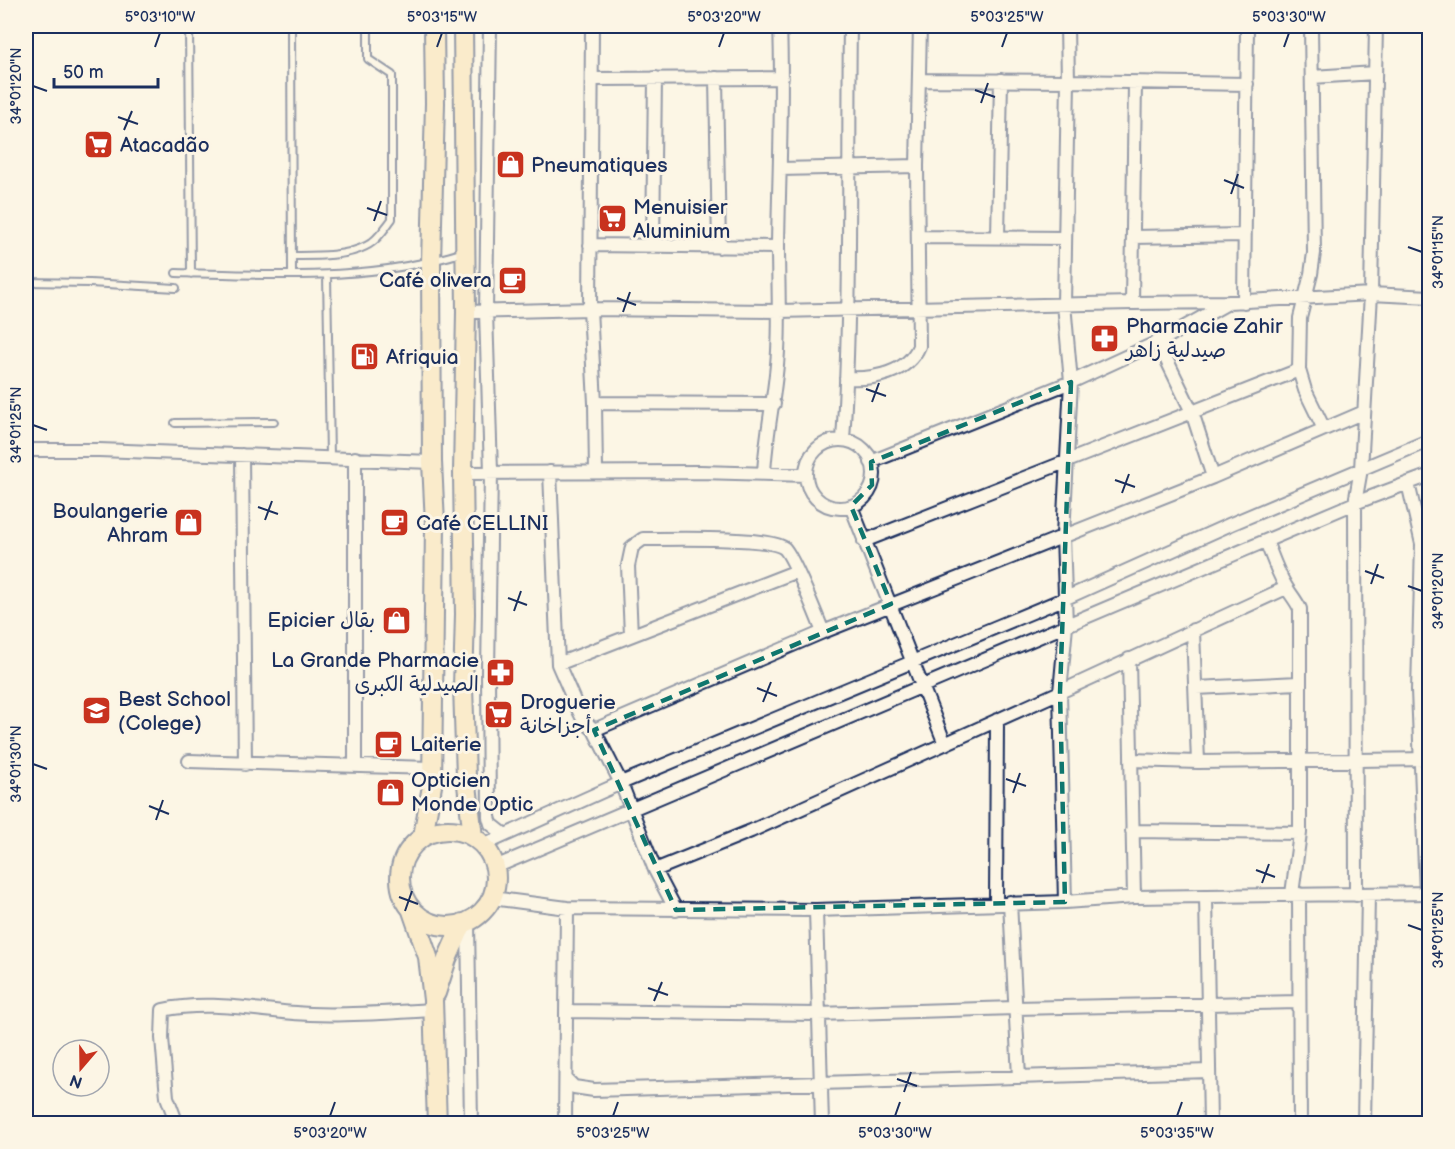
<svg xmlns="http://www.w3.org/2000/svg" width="1455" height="1149" viewBox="0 0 1455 1149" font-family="'Balsamiq Sans','Playpen Sans Arabic',sans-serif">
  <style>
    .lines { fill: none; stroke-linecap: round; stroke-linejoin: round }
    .lane-casing { stroke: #1b2f5e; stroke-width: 10 }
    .street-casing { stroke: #1b2f5e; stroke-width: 16 }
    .primary-casing { stroke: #1b2f5e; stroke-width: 22 }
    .lane { stroke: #fcf5e5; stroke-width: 6 }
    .street { stroke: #fcf5e5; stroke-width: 12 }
    .primary { stroke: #f8deab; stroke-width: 18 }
    .marked { fill: none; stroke: #0f766e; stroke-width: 4.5; stroke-dasharray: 12 8; stroke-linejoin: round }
    .ticks { fill: none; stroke: #1b2f5e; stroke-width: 2 }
    .labels { text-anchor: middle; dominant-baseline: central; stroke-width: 6; stroke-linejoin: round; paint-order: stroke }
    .poi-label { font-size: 21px; fill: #1b2f5e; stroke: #fcf5e5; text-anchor: start }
    .neatline { fill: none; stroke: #1b2f5e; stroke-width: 2 }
    .ticks-label { font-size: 15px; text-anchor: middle; fill: #1b2f5e }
  </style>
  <rect width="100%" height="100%" fill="#fcf5e5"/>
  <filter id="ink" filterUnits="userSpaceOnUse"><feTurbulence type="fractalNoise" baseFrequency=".0167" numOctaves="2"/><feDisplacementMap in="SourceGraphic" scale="12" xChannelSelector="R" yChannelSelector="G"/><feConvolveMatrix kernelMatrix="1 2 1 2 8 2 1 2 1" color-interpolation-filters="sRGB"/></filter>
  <g filter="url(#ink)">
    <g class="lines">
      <defs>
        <path id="lane" d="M189 26 191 274
          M291 26 292 274
          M292 256C315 256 345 257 366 246 377 241 385 228 392 219V75L368 59V26
          M176 273C272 275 371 282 464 252
          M327 275 330 458
          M26 282 90 283 176 288
          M175 423 274 422"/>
        <path id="street" d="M490 26 486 312 491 472 488 672 489 817 491 824 505 835
          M592 26 590 309 595 403 596 472
          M1311 26 1314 253 1311 274 1300 318 1299 370 1305 390 1324 429
          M1312 77 1375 73
          M716 78 719 247
          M593 79 782 78
          M919 80 1068 81 1247 84
          M780 169 917 166
          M918 237 1064 238
          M998 237 1001 80
          M1133 237 1244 235
          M590 245 778 247
          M653 247 655 78
          M1244 302 1247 26
          M1132 303 1135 83
          M466 312 590 309 779 311 1132 303 1228 302 1371 294 1430 297
          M1158 342 1192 412 1213 477
          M846 378C873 380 908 373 919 346L917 166 920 26
          M595 403 774 404
          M843 440C852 302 848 164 850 26
          M806 474a34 34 0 1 1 68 0a34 34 0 1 1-68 0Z
          M26 450H99L432 462
          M242 455 245 764
          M355 458V765
          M871 462 1071 382 1158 342 1226 304
          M550 472 558 664 575 703 584 721 594 730 621 783 655 870 676 910
          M463 473 700 472 806 475
          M764 473C766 432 776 392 778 351 780 316 778 280 778 245 779 172 783 99 780 26
          M1408 483 1422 544 1418 690 1426 893
          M851 506 945 744
          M864 541 1299 370
          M1266 541C1272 556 1277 571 1285 585 1290 594 1296 600 1300 609V833L1292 894
          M1193 630 1198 762
          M631 635 628 566 632 547 643 539C668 539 768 536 784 548 793 556 817 617 823 632
          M1129 659 1134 897
          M558 664 797 571
          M1196 688 1298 683
          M594 730 823 632 1213 477 1364 412
          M1131 760 1198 762 1430 759
          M189 761 431 768
          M1132 831 1300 833
          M483 845 621 783 1066 598 1231 524 1430 440
          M495 867 1355 503 1430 475
          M655 870 751 831 1060 692 1286 588
          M1299 894 1300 1124
          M1356 895 1355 503 1361 469 1371 294 1376 26
          M1206 896 1210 1124
          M492 898 567 908 816 910 1065 902 1134 897 1430 893
          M1010 902 1019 1077
          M1065 902 1060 692 1066 626 1063 535 1071 382 1064 304 1068 81 1067 26
          M996 903 997 720
          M816 910 822 1124
          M468 922 471 1124
          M567 1011 818 1014 1015 1008 1299 1002
          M567 1080 574 1087 594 1090 1209 1071
          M177 1124 167 1097 162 1038 163 1010C211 999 262 1012 310 1014 351 1016 392 1012 433 1010
          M565 1124 567 908
          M1364 1124 1368 895"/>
        <path id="primary" d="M463 26 466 312 463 473 465 614 463 687 466 776 473 837
          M400 878a48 48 0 1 1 96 0a48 48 0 1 1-96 0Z
          M423 836 432 786 435 524 432 462 431 263 435 103 434 26
          M412 911 428 957 433 1000 437 1124
          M436 993 447 959 463 923"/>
      </defs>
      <use href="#lane" class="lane-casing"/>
      <use href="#street" class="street-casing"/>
      <use href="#primary" class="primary-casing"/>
      <use href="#lane" class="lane"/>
      <use href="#street" class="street"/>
      <use href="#primary" class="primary"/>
    </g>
  </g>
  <path d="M0 0H1455V1149H0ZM1071 382 1060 692 1065 902 676 910 594 730 891 604 851 506 872 485 871 462Z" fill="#fcf5e5" fill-opacity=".55" fill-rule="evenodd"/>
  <path class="marked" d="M1071 382 1060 692 1065 902 676 910 594 730 891 604 851 506 872 485 871 462Z"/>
  <path class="ticks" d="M155 47 160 33M437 47 442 33M719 47 724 33M1002 47 1007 33M1284 47 1289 33M33 86 47 91M975 90 995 97M981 103 988 83M118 117 138 124M124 130 132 111M1224 180 1244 188M1231 194 1238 174M367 208 387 215M374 221 381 201M1408 247 1422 252M617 298 636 305M623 312 630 292M866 389 886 396M872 402 879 383M33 425 47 430M1115 480 1135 487M1122 493 1129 474M258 507 278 514M265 520 272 501M1365 571 1384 578M1371 584 1378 564M1408 586 1422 591M508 598 527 605M514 611 521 591M757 688 777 696M763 702 771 682M33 764 47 769M1006 779 1026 786M1013 793 1020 773M149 806 169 814M156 820 163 800M1256 870 1275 877M1262 883 1269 864M399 897 418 904M405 911 412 891M1408 925 1422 930M648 988 668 995M654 1001 662 982M897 1079 917 1086M904 1092 911 1072M330 1116 335 1102M613 1116 618 1102M895 1116 900 1102M1177 1116 1182 1102"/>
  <defs>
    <symbol id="supermarket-square" viewBox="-11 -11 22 22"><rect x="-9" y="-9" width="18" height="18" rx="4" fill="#c8321e" stroke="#fcf5e5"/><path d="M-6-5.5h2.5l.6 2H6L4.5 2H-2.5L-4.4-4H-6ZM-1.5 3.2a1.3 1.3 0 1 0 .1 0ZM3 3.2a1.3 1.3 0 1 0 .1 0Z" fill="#fff"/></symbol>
    <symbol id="shop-square" viewBox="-11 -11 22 22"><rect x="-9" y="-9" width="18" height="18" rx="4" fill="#c8321e" stroke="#fcf5e5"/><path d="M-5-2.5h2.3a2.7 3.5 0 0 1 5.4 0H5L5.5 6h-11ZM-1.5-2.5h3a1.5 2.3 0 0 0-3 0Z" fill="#fff"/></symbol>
    <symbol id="cafe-square" viewBox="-11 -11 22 22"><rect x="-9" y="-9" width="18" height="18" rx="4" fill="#c8321e" stroke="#fcf5e5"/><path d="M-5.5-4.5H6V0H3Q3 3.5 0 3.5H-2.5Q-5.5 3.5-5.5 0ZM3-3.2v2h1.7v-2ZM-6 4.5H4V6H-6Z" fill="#fff"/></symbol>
    <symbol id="pharmacy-square" viewBox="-11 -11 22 22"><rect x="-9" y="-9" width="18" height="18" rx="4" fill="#c8321e" stroke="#fcf5e5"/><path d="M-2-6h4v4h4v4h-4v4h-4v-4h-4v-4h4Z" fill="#fff"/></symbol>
    <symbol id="fuel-square" viewBox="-11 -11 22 22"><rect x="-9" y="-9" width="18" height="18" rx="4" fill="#c8321e" stroke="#fcf5e5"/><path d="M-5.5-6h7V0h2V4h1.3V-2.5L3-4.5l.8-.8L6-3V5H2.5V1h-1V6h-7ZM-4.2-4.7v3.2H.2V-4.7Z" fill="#fff"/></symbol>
    <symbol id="school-square" viewBox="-11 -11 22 22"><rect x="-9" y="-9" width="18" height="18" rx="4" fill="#c8321e" stroke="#fcf5e5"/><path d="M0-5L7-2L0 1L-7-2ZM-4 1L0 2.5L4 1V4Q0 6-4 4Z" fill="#fff"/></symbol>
  </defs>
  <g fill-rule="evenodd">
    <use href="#supermarket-square" x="82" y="128" width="33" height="33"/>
    <use href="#shop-square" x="494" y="148" width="33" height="33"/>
    <use href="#supermarket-square" x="596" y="202" width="33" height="33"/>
    <use href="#cafe-square" x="496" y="264" width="33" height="33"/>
    <use href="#pharmacy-square" x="1088" y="322" width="33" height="33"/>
    <use href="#fuel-square" x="348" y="340" width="33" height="33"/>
    <use href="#shop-square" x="172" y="506" width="33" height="33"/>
    <use href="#cafe-square" x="378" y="506" width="33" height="33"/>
    <use href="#shop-square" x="380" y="604" width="33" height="33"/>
    <use href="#pharmacy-square" x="484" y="656" width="33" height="33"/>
    <use href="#school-square" x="80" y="694" width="33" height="33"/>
    <use href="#supermarket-square" x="482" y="698" width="33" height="33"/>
    <use href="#cafe-square" x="372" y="728" width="33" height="33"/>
    <use href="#shop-square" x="374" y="776" width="33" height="33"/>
  </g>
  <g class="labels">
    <g class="poi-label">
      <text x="120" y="145">Atacadão</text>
      <text x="531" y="165">Pneumatiques</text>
      <text x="633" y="207">Menuisier<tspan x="633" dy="24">Aluminium</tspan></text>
      <text x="492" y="280" text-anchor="end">Café olivera</text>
      <text x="1126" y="326">Pharmacie Zahir<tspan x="1126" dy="24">صيدلية زاهر</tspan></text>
      <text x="386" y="357">Afriquia</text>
      <text x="168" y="511" text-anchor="end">Boulangerie<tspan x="168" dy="24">Ahram</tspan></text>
      <text x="416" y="523">Café CELLINI</text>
      <text x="375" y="620" text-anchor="end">Epicier بقال</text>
      <text x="479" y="660" text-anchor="end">La Grande Pharmacie<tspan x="479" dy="24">الصيدلية الكبرى</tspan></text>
      <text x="118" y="699">Best School<tspan x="118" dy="24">(Colege)</tspan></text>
      <text x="520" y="702">Droguerie<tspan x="520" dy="24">أجزاخانة</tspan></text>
      <text x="410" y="744">Laiterie</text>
      <text x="411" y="780">Opticien<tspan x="411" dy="24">Monde Optic</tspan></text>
    </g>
  </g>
  <rect width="1455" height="1149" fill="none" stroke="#fcf5e5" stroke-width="66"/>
  <g transform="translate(81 1068) rotate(200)"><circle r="28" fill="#fcf5e5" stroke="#a2a6af" stroke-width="1.5"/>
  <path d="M0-4.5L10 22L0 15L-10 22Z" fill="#c8321e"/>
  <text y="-9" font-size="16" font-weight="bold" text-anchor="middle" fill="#1b2f5e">N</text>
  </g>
  <path d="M54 78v9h104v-9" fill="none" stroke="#1b2f5e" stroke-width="3"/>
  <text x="63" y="78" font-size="18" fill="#1b2f5e" stroke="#fcf5e5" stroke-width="4.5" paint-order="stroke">50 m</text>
  <rect x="33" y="33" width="1389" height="1083" class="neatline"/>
  <g class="ticks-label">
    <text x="160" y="22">5°03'10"W</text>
    <text x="442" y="22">5°03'15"W</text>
    <text x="724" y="22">5°03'20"W</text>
    <text x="1007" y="22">5°03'25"W</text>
    <text x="1289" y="22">5°03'30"W</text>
    <text transform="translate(16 86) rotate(-90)" y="5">34°01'20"N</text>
    <text transform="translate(1438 252) rotate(-90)" y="5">34°01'15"N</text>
    <text transform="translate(16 425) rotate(-90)" y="5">34°01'25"N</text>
    <text transform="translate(1438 591) rotate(-90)" y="5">34°01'20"N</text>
    <text transform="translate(16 764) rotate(-90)" y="5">34°01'30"N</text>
    <text transform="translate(1438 930) rotate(-90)" y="5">34°01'25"N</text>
    <text x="330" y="1138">5°03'20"W</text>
    <text x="613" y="1138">5°03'25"W</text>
    <text x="895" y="1138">5°03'30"W</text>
    <text x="1177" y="1138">5°03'35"W</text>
  </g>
</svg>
